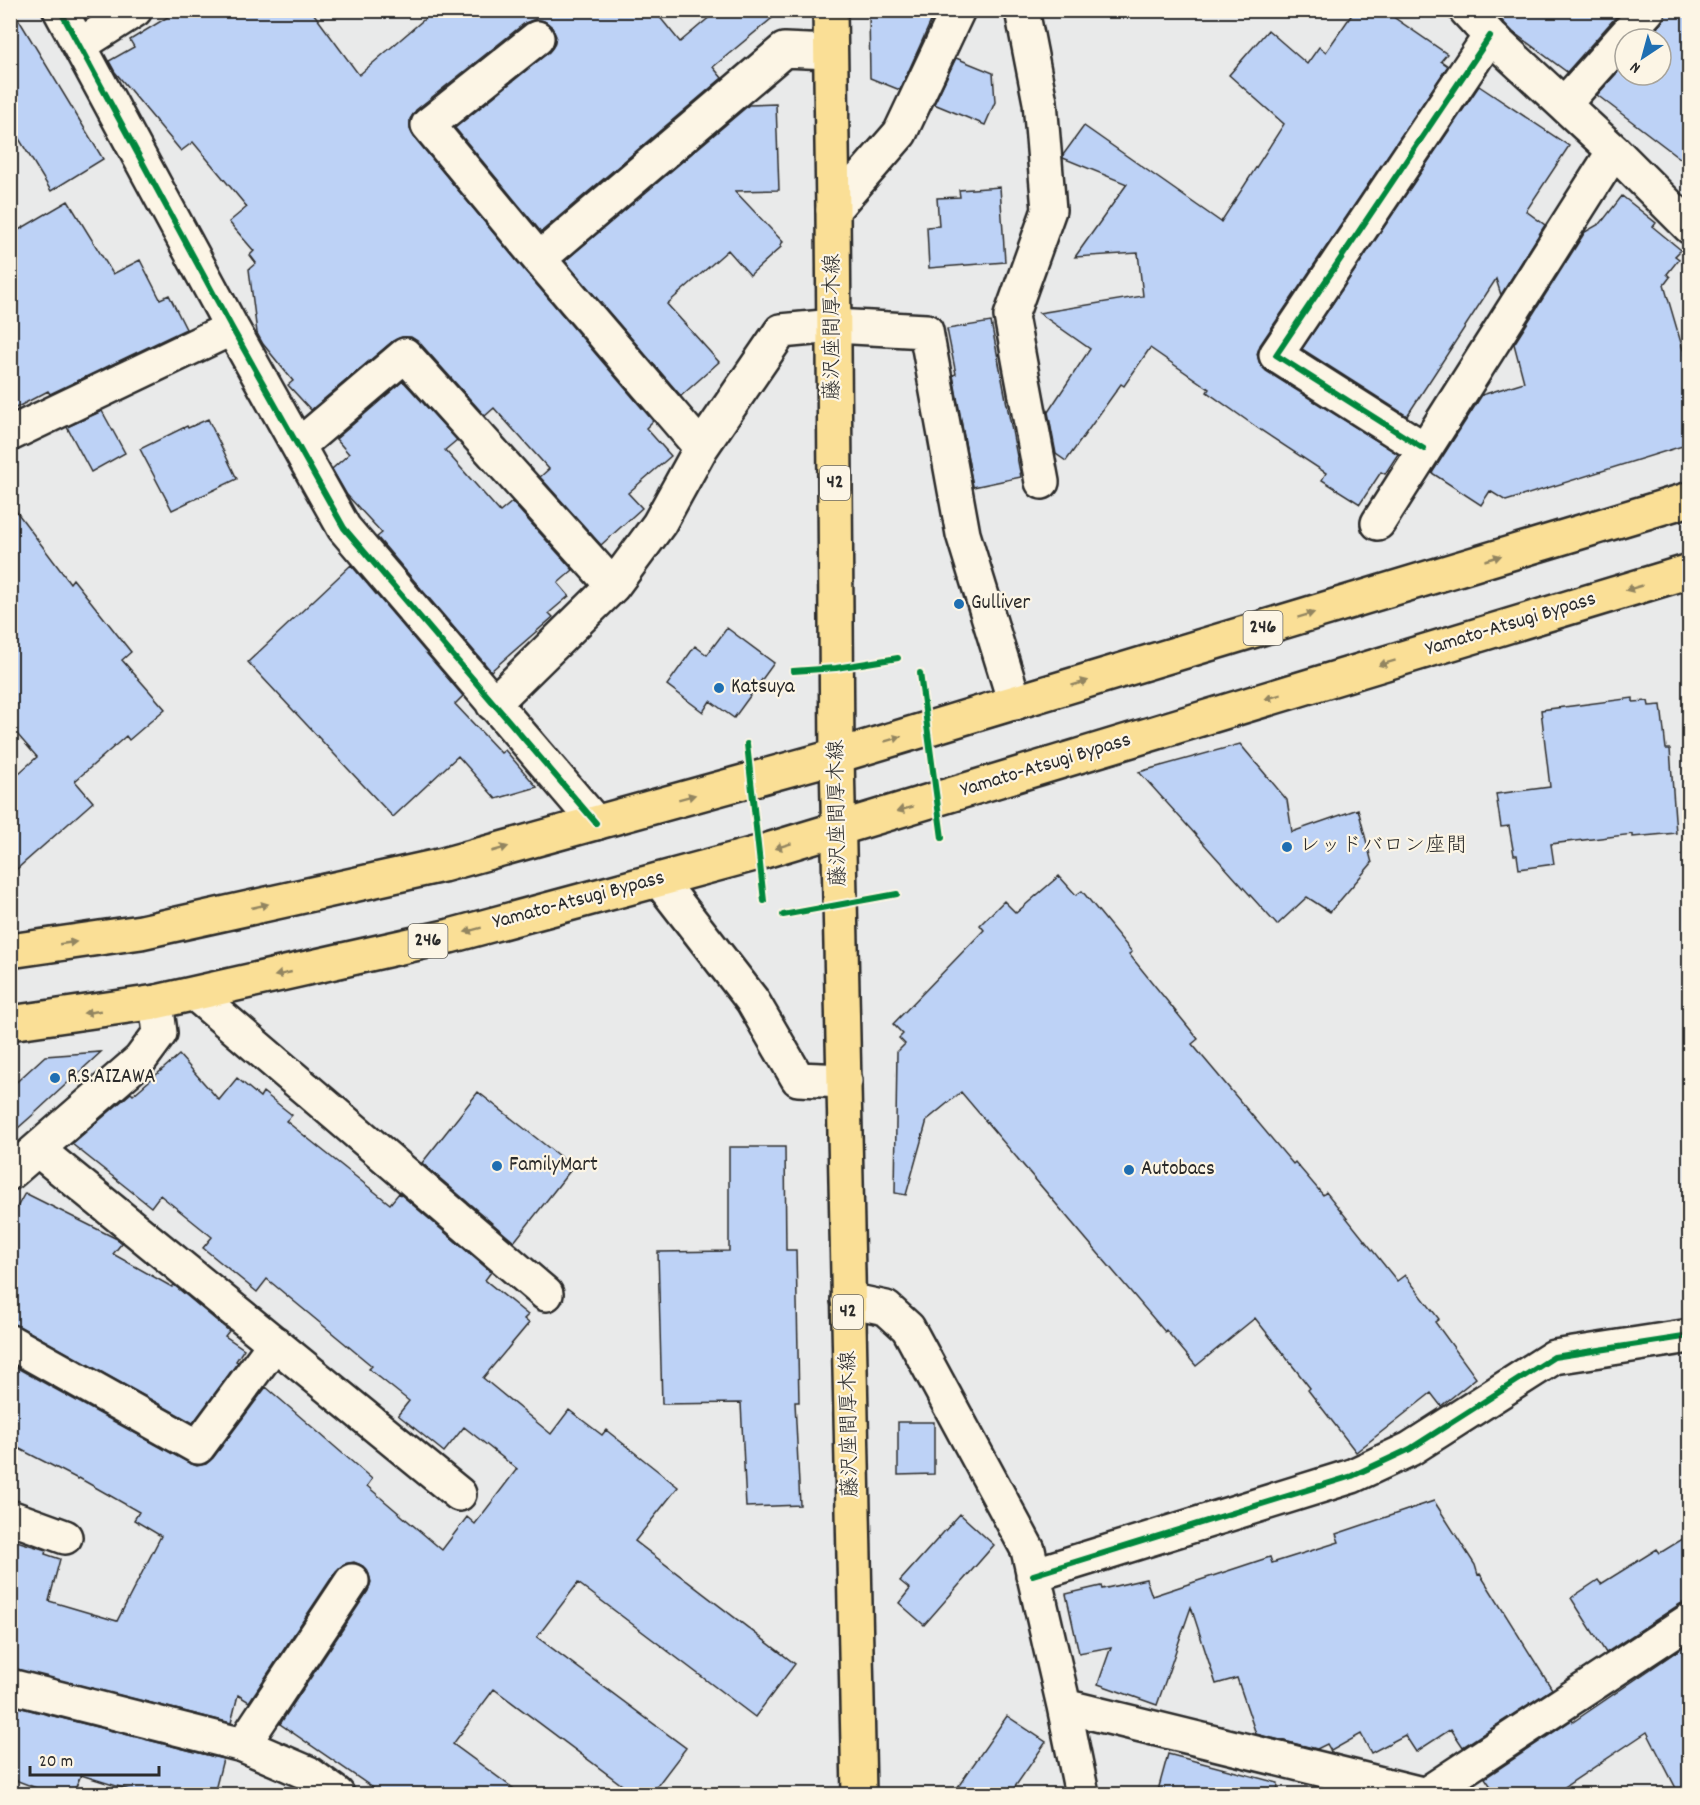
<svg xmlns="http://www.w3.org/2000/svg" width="1700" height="1805" viewBox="0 0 1700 1805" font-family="Dekko,'Klee One',sans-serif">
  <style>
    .building { fill: #bdd2f6; stroke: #2b2b2b; stroke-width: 1.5 }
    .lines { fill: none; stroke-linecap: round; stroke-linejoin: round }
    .minor-casing { stroke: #2b2b2b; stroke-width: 38 }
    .major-casing { stroke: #2b2b2b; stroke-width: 38 }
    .highway-casing { stroke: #2b2b2b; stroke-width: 38 }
    .minor { stroke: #fcf5e5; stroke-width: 33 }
    .major { stroke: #fadf96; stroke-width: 33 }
    .highway { stroke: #fadf96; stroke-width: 33 }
    .cycleway-casing { stroke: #fcf5e5; stroke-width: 10 }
    .cycleway { stroke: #00873e; stroke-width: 6 }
    .oneway { fill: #928560 }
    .poi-dot { fill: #1f6fb2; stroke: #fcf5e5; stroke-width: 2 }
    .labels { text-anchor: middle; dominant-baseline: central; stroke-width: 4.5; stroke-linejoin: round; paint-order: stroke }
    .shield { fill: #fcf5e5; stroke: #6a6863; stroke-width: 1.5 }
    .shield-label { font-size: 20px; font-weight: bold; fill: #2b2b2b }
    .street-label { font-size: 21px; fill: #2b2b2b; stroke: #fcf5e5 }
    .poi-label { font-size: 21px; fill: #2b2b2b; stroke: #fcf5e5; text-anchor: start }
  </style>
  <rect width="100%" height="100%" fill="#e9eaea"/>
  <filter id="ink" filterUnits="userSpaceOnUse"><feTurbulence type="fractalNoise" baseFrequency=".0167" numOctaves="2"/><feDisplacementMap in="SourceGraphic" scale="12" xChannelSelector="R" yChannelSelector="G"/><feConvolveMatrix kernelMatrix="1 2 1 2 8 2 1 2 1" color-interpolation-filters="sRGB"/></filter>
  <g filter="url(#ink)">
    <path class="building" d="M10 10H13L103 159 51 191 10 124Z
      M179 10H311L359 75 435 10H654L680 42 718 10H782L713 67 722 78 541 232 455 128 549 52 554 45 556 36 551 26 544 21 535 19 525 23 416 110 410 119V129L414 137 525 271 653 421 646 428 671 456 628 493 642 508 601 545 540 477 549 469 494 408 485 416 419 342 411 337H402L393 341 311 410 288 385 293 381 263 344 257 333 249 269 256 263 250 255 254 251 229 222 247 207 193 142 181 151 115 72 109 61 134 47 130 40Z
      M869 10H936L900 90 870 78Z
      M1355 10H1383L1447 54 1441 61 1448 66 1260 345 1257 354 1260 364 1266 371 1398 454 1385 474 1381 472 1360 504 1322 480 1326 473 1259 429 1207 392 1209 389 1150 348 1124 386 1121 384 1066 461 1056 454 1048 412 1090 349 1039 313 1143 296 1138 253 1075 257 1127 184 1063 158V155L1084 126 1221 222 1284 124 1229 75 1268 30 1307 64 1319 47 1326 52Z
      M1492 10H1622L1567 72 1513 32Z
      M1666 10H1689V165L1597 95 1625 64V75H1661V39H1647L1662 22Z
      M956 58 993 73 995 102 985 125 934 104Z
      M1479 86 1569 146 1526 211 1545 225 1501 295 1496 279 1407 416 1302 349Z
      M776 104 779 190 735 191 783 242 780 245 781 247 750 275 728 250 667 304 719 362 681 396 565 261 749 105Z
      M1000 187 1005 262 929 268 927 227 939 226 937 198 960 197 959 190Z
      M1622 196 1656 223 1653 227 1681 250 1675 256 1679 259 1667 274 1670 277 1664 285 1689 370V444L1506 501 1490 491 1481 505 1432 473 1482 395 1524 382 1514 344 1585 232 1601 223Z
      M68 201 113 274 140 260 160 299 169 295 186 329 50 394 48 391 10 411V235Z
      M991 322 1021 477 973 487 953 375 956 374 947 329Z
      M403 381 457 440 445 450 500 512 512 502 573 570 558 583 569 596 549 613 553 617 491 671 377 537 382 533 347 495 332 469 349 454 336 439Z
      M102 411 125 453 91 472 67 427Z
      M208 419 237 479 172 510 140 449 187 426 188 428Z
      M10 503 70 583 73 579 131 652 122 660 165 709 129 740 126 736 75 781 93 802 10 875V781L37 757 10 726Z
      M351 565 463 696 455 704 501 753 505 750 537 787 496 799 458 756 393 817 248 662Z
      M727 628 774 663 734 718 710 701 703 712 667 685 695 646 707 655Z
      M1633 698V702L1648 701 1649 706 1661 705 1666 749H1670L1676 833 1633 837V834L1551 844 1554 864 1519 869 1517 855H1514L1509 826 1501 827 1496 794 1550 787 1541 710Z
      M1240 744 1287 800 1292 832 1358 809 1372 863 1330 912 1307 897 1277 925 1139 772Z
      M1059 876 1076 895 1082 891 1132 952 1129 954 1198 1039 1192 1044 1293 1164 1295 1162 1323 1195 1326 1192 1397 1281 1405 1275 1439 1319 1435 1322 1476 1378 1441 1406 1431 1393 1356 1452 1308 1390 1310 1388 1255 1318 1196 1366 1166 1330 1165 1332 961 1092 927 1120 906 1195 895 1193 897 1052 905 1044 899 1038 903 1034 893 1024 984 930 980 925 1004 901 1016 913Z
      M101 1052 35 1113 10 1135V1088L45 1056Z
      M179 1055 219 1100 237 1078 260 1097 263 1092 292 1115 286 1121 390 1204 399 1193 491 1272 485 1280 528 1315 524 1319 529 1323 483 1378 551 1434 569 1410 602 1435 606 1430 678 1487 635 1541 795 1664 755 1717 578 1583 537 1637 686 1748 651 1794H634L494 1689 453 1744 521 1794H382L280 1724 368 1591 371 1582 368 1572 363 1566 354 1562 344 1564 336 1571 249 1702 238 1695 231 1723 10 1668V1539L46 1550 45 1554 60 1559 49 1601 117 1621 161 1536 134 1520 139 1512 79 1478 78 1479 10 1444V1364L189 1463 197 1466 206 1464 213 1458 266 1387 372 1479 367 1486 442 1550 467 1517 475 1524 517 1469 464 1427 444 1452 398 1415 409 1401 369 1369 372 1366 267 1279 257 1292 203 1248 212 1237 160 1195 151 1207 72 1144 131 1093 133 1095Z
      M478 1092 573 1167 514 1242 422 1163Z
      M729 1147H785L786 1250H796L799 1402H795L800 1505 746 1507 741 1403 662 1404 658 1252 729 1251Z
      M25 1193 117 1239 122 1243 113 1254 172 1287 174 1285 229 1331 225 1336 244 1349 236 1361 238 1362 193 1423 19 1326 10 1323V1220Z
      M898 1422H934V1474L898 1475Z
      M1434 1501 1475 1565 1478 1575 1480 1574 1552 1689 1463 1747 1451 1729 1416 1752 1405 1735 1371 1753 1361 1734 1331 1751 1327 1744 1317 1749 1256 1734 1237 1678 1216 1684 1191 1607 1157 1705 1098 1684 1111 1647 1079 1653 1066 1594 1101 1586 1102 1589 1146 1579 1152 1596 1270 1557 1272 1563 1339 1542 1336 1534Z
      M960 1514 994 1545 924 1625 899 1603 910 1589 900 1581Z
      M1689 1535V1601L1680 1604 1606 1653 1571 1598 1598 1580 1601 1584 1657 1549 1660 1553Z
      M1689 1643V1794H1679L1647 1732 1554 1794H1496L1485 1778 1572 1720 1573 1722Z
      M10 1705 223 1759 214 1794H142L81 1775 73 1794H52L10 1778Z
      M1007 1716 1046 1742 1010 1794H953Z
      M1168 1754 1278 1783 1277 1794H1157Z"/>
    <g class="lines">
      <defs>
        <path id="minor" d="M60 10 232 328 344 528 596 823
          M1022 10 1040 102 1049 210 1011 316 1042 482
          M1466 10 1490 36 1614 151 1690 227
          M537 38 428 125 539 259 701 448
          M80 45 135 10
          M1564 104 1648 10
          M833 210 900 133 958 10
          M539 259 784 50 830 52
          M10 434 232 328
          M298 446 405 355 613 586
          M1424 449 1276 355 1490 36
          M1378 523 1614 151
          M493 704 613 586 659 524 701 448 781 331 834 326 926 331 963 534 1015 703
          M659 880 752 1000 798 1079 845 1081
          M195 994 546 1294
          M38 1150 459 1494
          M10 1173 140 1060 160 1033 156 1002
          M848 1300 886 1308 908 1328 1028 1550 1064 1706 1082 1794
          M10 1342 198 1447 275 1343
          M10 1517 65 1537
          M1033 1575 1352 1476 1410 1449 1554 1357 1690 1336
          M10 1686 243 1745 308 1773 337 1794
          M1064 1706 1422 1794
          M243 1745 352 1581
          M1426 1794 1690 1620"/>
        <path id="major" d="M830 10 833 210 837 756 859 1794"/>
        <path id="highway" d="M10 951 141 932 443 865 837 756 1690 499
          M10 1023 156 1002 450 936 758 853 1690 571"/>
      </defs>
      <use href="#minor" class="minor-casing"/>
      <use href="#major" class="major-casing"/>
      <use href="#highway" class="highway-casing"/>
      <use href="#minor" class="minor"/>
      <use href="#major" class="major"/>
      <use href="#highway" class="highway"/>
      <defs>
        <path id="cycleway" d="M60 10 232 328 344 528 596 823
          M1424 449 1276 355 1490 36
          M793 671 836 668 898 658
          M920 673 942 838
          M747 744 764 901
          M783 915 897 894
          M1033 1575 1352 1476 1410 1449 1554 1357 1690 1336"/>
      </defs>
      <use href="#cycleway" class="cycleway-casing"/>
      <use href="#cycleway" class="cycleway"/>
    </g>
    <defs><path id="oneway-solid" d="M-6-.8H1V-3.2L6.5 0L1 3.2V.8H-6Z" transform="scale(1.5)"/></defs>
    <g class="oneway">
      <use href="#oneway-solid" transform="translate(1493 558) rotate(-17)"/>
      <use href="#oneway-solid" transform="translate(1634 588) rotate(163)"/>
      <use href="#oneway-solid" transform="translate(1306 615) rotate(-17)"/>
      <use href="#oneway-solid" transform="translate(1387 663) rotate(163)"/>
      <use href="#oneway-solid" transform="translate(1080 683) rotate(-17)"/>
      <use href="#oneway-solid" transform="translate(1273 697) rotate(163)"/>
      <use href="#oneway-solid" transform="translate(893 739) rotate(-17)"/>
      <use href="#oneway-solid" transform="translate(687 797) rotate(-15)"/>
      <use href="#oneway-solid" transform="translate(905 809) rotate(163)"/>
      <use href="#oneway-solid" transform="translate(783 846) rotate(163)"/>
      <use href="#oneway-solid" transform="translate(500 849) rotate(-16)"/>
      <use href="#oneway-solid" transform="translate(260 906) rotate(-13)"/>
      <use href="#oneway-solid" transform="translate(473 930) rotate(165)"/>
      <use href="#oneway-solid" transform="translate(68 943) rotate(-8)"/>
      <use href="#oneway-solid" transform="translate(283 974) rotate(167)"/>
      <use href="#oneway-solid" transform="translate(92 1012) rotate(172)"/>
    </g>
  </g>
  <g class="poi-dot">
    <circle cx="959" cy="604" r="6"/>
    <circle cx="719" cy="688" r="6"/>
    <circle cx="1287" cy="847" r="6"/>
    <circle cx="55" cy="1078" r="6"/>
    <circle cx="497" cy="1166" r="6"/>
    <circle cx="1129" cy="1170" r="6"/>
  </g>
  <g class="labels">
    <g class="shield">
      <rect x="820" y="466" width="30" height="34" rx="4.5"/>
      <rect x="1243.5" y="611" width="39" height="34" rx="4.5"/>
      <rect x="408.5" y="924" width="39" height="34" rx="4.5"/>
      <rect x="833" y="1295" width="30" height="34" rx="4.5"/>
    </g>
    <g class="shield-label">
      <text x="835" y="483">42</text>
      <text x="1263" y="628">246</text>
      <text x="428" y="941">246</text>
      <text x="848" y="1312">42</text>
    </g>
    <g class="street-label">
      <text transform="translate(834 327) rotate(-90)">藤沢座間厚木線</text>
      <text transform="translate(1511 625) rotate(-17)">Yamato-Atsugi Bypass</text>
      <text transform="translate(1046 766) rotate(-17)">Yamato-Atsugi Bypass</text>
      <text transform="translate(839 813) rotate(-91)">藤沢座間厚木線</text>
      <text transform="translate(579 901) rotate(-15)">Yamato-Atsugi Bypass</text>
      <text transform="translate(851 1424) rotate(-91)">藤沢座間厚木線</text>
    </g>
    <g class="poi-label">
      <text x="971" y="604">Gulliver</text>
      <text x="731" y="688">Katsuya</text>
      <text x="1299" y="847">レッドバロン座間</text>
      <text x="67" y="1078">R.S.AIZAWA</text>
      <text x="509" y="1166">FamilyMart</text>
      <text x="1141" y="1170">Autobacs</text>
    </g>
  </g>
  <rect width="1700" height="1805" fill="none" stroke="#fcf5e5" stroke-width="36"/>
  <rect x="18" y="18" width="1664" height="1769" fill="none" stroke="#2b2b2b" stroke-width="2" filter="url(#ink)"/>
  <g transform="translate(1643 57) rotate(216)"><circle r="28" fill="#fcf5e5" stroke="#a8a49b" stroke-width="1.5"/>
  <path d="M0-4.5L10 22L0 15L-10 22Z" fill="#1f6fb2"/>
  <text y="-9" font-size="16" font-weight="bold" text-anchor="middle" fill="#2b2b2b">N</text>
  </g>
  <path d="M30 1766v9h129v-9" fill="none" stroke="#2b2b2b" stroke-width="3"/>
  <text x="39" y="1766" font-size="18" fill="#2b2b2b" stroke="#fcf5e5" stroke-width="4.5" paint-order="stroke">20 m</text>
</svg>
